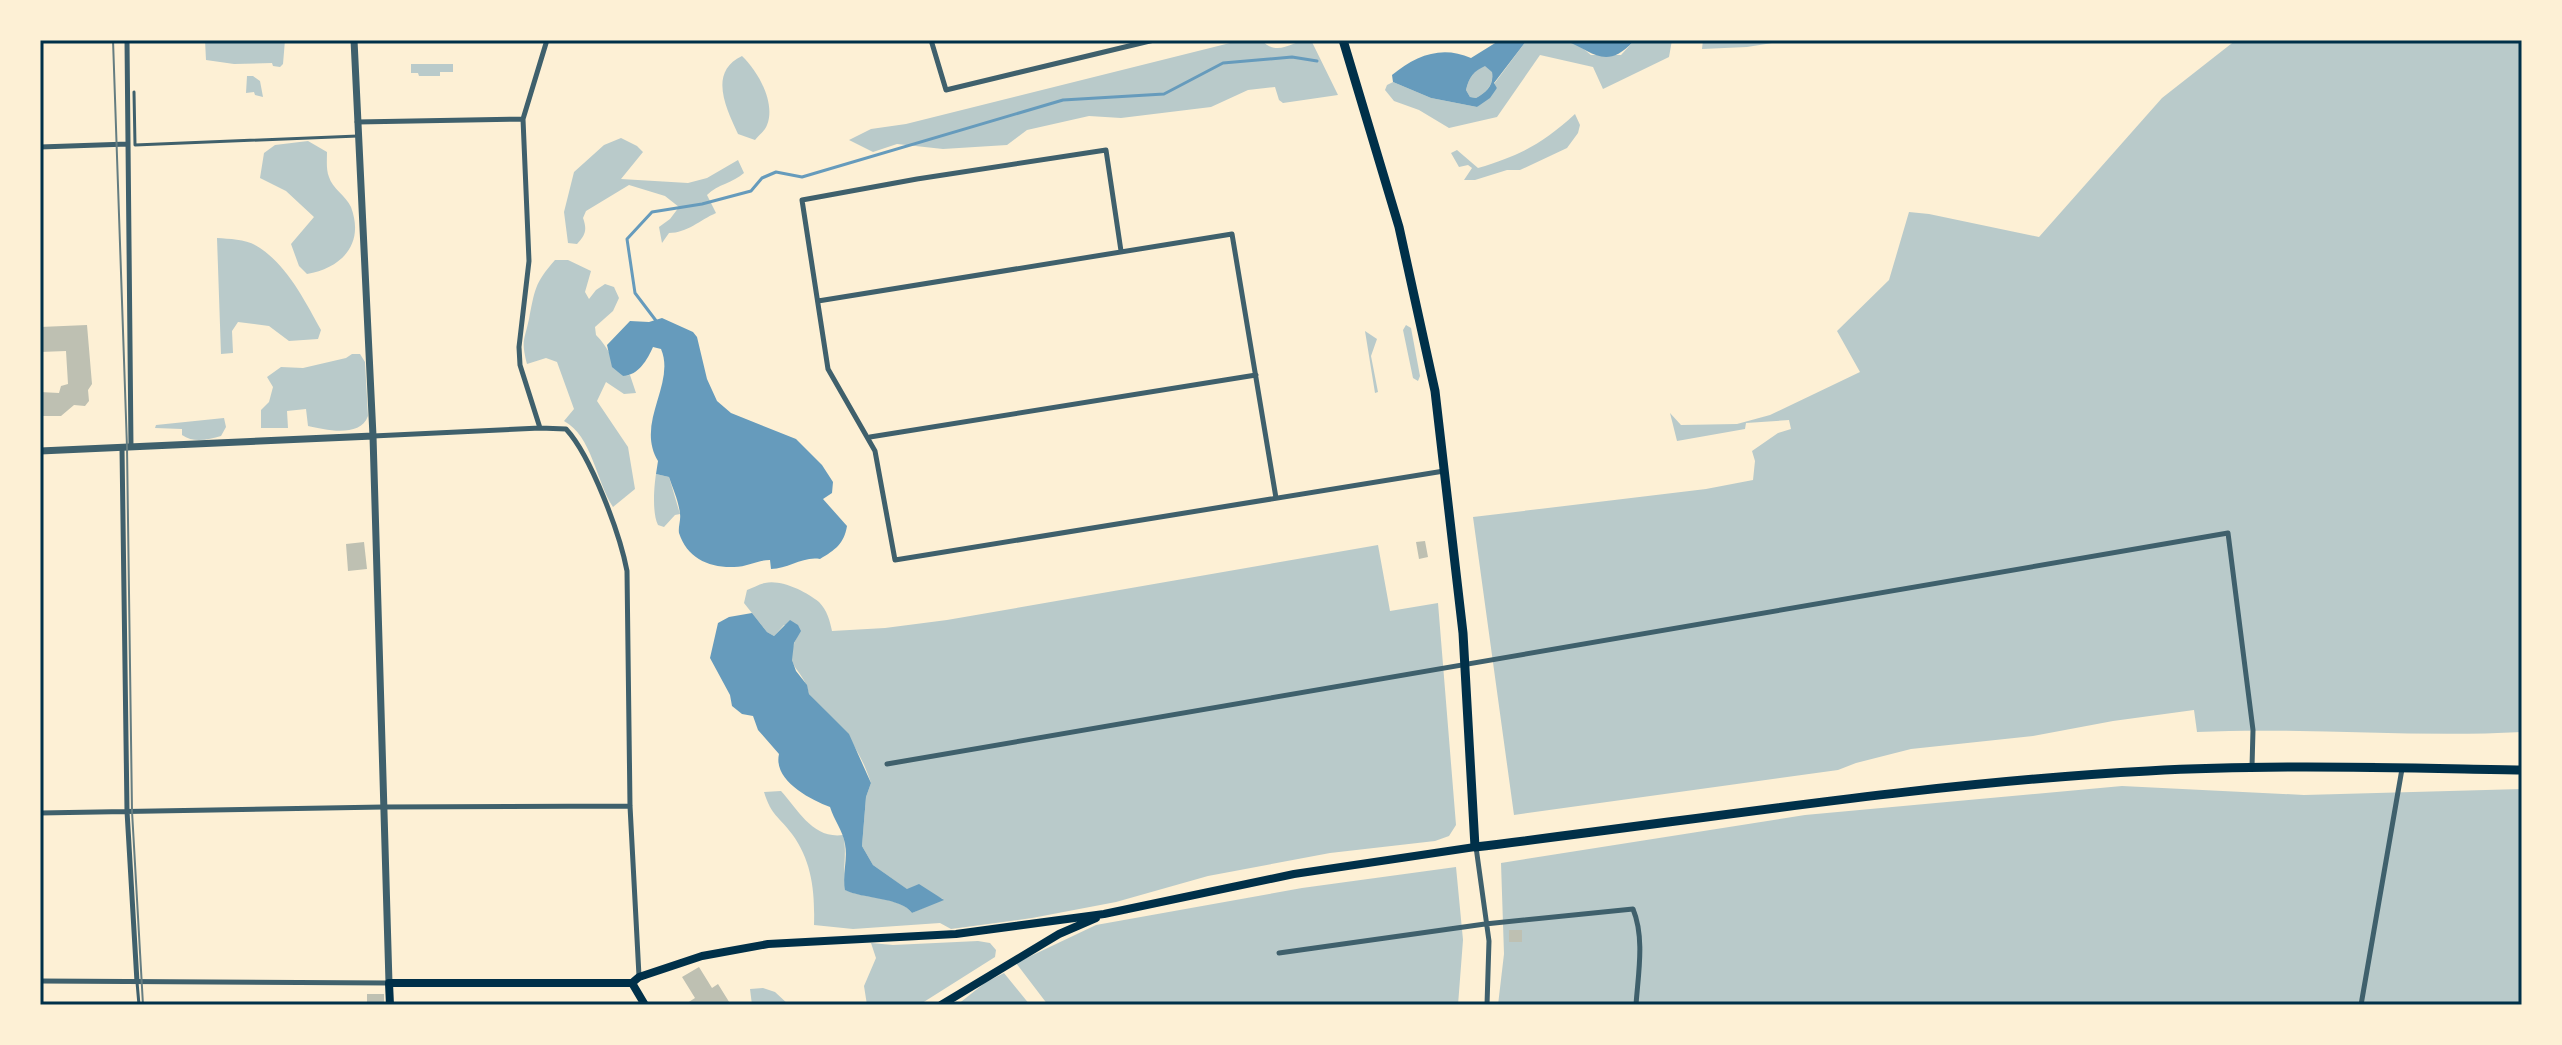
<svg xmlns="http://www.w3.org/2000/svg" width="2562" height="1045" viewBox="0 0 2562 1045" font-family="'Fira Sans',sans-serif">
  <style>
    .green { fill: #b9caca }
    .water { fill: #669bbc; fill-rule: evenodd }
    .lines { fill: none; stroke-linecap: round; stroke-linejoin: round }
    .stream { stroke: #669bbc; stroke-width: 3 }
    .building { fill: #bec0b2 }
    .service { stroke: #3f606c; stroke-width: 3 }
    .minor { stroke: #3f606c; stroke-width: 5 }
    .tertiary { stroke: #3f606c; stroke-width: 7 }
    .secondary { stroke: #003049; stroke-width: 8 }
    .primary { stroke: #003049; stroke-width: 9 }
    .tram { stroke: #657d81; stroke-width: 2 }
    .neatline { fill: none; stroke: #003049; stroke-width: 3 }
  </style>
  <rect width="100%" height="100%" fill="#fdf0d5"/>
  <path class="green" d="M205 40H285L283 64 280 67 273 66 272 63 234 64 206 60Z
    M1242 40H1261C1279 58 1291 40 1311 40L1338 95 1283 103 1279 100 1275 87 1248 90 1211 107 1121 118 1089 116 1027 130 1007 145 943 149 897 144 873 152 849 140 871 129 906 124Z
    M1527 40H1564L1580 46 1591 55H1621L1633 42 1672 40 1669 57 1603 89 1593 67 1540 55 1497 117 1449 128 1419 110 1394 101 1385 90 1387 85 1393 82 1431 98 1477 107 1497 88 1494 84Z
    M1703 40H1790L1747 47 1702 49Z
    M2236 40H2522V732C2414 738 2306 727 2197 732L2194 710 2113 721 2033 736 1911 749 1856 763 1838 770 1514 815 1473 517 1706 489 1753 480 1755 461 1752 451 1778 433 1791 429 1789 420 1746 423 1745 429 1677 441 1670 413 1681 425 1737 424 1770 415 1860 372 1837 331 1889 280 1909 212 1929 214 2039 237 2162 98Z
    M742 56C758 71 776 103 767 125 765 131 759 135 755 140L738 134C726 108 708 72 742 56Z
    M411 64H453V72H440V76H419L418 73H411Z
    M1485 65 1492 71C1494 85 1487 92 1476 98L1470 97 1466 90C1469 77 1474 71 1485 65Z
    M247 76H253L260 81 263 97 255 95 254 92 246 93Z
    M1575 114 1580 125 1578 133 1567 148 1520 170H1507L1475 180H1464L1472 168 1468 165 1459 167 1451 153 1457 150 1478 168C1521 155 1542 144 1575 114Z
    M621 138 637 146 643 152 621 179 688 183 707 178 738 160 744 173C733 183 718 184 707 195L716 213C700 220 687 233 669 233L662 243 659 227 670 219 679 207 665 196 629 185 586 211 583 218C587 229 586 235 577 244L568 243 564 212 574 172 604 145Z
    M308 141 327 152C327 160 326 170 329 177 332 188 346 196 351 207 365 245 341 268 307 274L299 266 291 244 314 217 286 191 260 178 264 153 275 145Z
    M217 238C231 239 248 239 260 248 288 267 305 301 321 330L318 339 289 341 269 326 238 322 232 331 233 353 221 354Z
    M555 260H568L591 271 585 292 589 299 596 290 605 284 614 287 619 298 613 311 595 327 596 335C609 348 612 360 623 376L630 375 636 393 624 394 606 382 597 401 628 447 635 489 613 507C596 481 592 436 564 421L574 409 557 362 546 358 527 364C521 340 524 342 529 319 535 290 534 284 555 260Z
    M1406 325 1411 328 1420 376 1418 381 1413 378 1403 330Z
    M1365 331 1377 339 1371 356 1378 392 1375 393Z
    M352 354H360L365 362 368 416C360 438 326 430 308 426L306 409 287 411 288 428H261V410L269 402 273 387 267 377 281 367 303 368 346 358Z
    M224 418 226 427 221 436C208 440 193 443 182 435V429L155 428 156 425Z
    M656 474 669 477 680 514 675 515 664 527 658 525C652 513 654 487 656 474Z
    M1378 545 1390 611 1438 603 1456 825 1449 836 1435 841 1330 853 1208 876 1116 902 1032 918 951 929 940 923 853 929 814 925C815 892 812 861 792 834 778 815 772 817 764 792L781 791C799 811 813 839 843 835 848 854 841 872 846 890 863 899 900 896 912 913L943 899 934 895 908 890 873 865 862 846 866 797 871 783C857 741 839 725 809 694 803 665 779 669 800 631L784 625 774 636 767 632 744 603 747 590C753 588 759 584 765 583 781 579 807 592 819 602 827 610 830 621 832 631L885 628 947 620Z
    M2122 786 2304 795 2522 789V1005H1498L1504 954 1501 863 1805 815Z
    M1456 867 1463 940 1458 1005H1048L1016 963 1096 925 1302 888Z
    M978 941 990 943 996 950 995 957 919 1005H867L864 986 876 958 871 943 893 945Z
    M1004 973 1030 1005H957L986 982Z
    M763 988 775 992 789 1005H752L750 989Z"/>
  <path class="water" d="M1500 40H1527L1494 83 1497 88 1490 98 1477 107 1431 98 1393 82 1392 75C1416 55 1442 45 1471 58ZM1485 66 1492 72C1494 85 1487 92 1476 98L1470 97 1466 90C1469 77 1474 71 1485 66Z
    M1564 40 1631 42V40H1671L1633 42C1605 71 1593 51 1564 40Z
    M662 318 693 332 697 337 707 379 717 401 731 413 796 439 822 465 833 482 832 493 823 499 847 526C844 544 835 550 820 559 803 556 788 569 771 569L770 560C757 560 748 567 734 567 709 568 687 558 679 533 678 527 681 520 680 514 679 502 673 489 669 477L656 474 658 461C635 423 676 384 661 349L653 347C647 360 639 375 623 376L612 367 607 345 630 321 649 322Z
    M752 613 767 632 774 636 790 620 798 625 801 631 794 643 792 660 796 671 807 685 809 694 849 734 871 783 866 797 862 846 873 865 907 889 919 884 944 900 912 913C901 897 862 899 845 890 842 874 848 860 845 844 843 831 834 820 830 807 809 799 773 780 779 754L758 730 753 716 742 714 732 706 730 695 710 658 718 623 729 617Z"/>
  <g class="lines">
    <path class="stream" d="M657 322 635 293 627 239 652 212 702 204 751 191 762 178 776 172 802 177 1063 100 1164 94 1223 63 1292 57 1317 61"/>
  </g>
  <path class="building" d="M87 325 92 384 88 390 89 401 85 406 74 405 61 416H40V392L59 393 61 386 68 384 66 351 40 352V327Z
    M1425 541 1428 557 1419 559 1416 542Z
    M364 542 367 569 348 571 346 544Z
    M1509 930H1522V942H1509Z
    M699 967 712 988 718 984 731 1005H684L695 998 682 977Z
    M367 994H384V1005H367Z"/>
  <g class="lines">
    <path class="service" d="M134 92 135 145 358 136
      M137 982 139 1005"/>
    <path class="minor" d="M127 40 131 447
      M931 40 946 90 1154 40
      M357 122 523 119
      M40 147 128 144
      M1121 251 1106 150 917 179 802 200 828 369 875 451 895 560 1444 471
      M818 301 1232 234 1276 498
      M540 428 520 365 519 347 529 261 523 119 547 40
      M373 436 540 428 566 429C591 456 620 534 627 571L630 806 639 976
      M870 437 1256 375
      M122 448 127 811 137 982
      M887 764 2228 533 2253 730 2252 767
      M40 813 383 807 630 806
      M1476 847 1489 941 1487 1005
      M1279 953 1485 924 1633 909C1645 938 1638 975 1636 1005
      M40 981 389 983
      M2361 1005 2402 769"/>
    <path class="tertiary" d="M354 40 373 436 389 983
      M40 451 373 436"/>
    <path class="secondary" d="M632 983 645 1005
      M390 1005 389 983H632L639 977 702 956 768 944 956 934 1104 914 1294 874 1475 847
      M941 1005 1059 934 1096 918"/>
    <path class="primary" d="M1343 40 1399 227 1435 391 1463 633 1475 847C1699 820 1923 783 2148 771 2272 764 2397 768 2522 770"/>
    <path class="tram" d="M113 40 127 447 132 811 143 1005"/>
  </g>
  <rect width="2562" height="1045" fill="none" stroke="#fdf0d5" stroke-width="84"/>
  <rect x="42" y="42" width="2478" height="961" class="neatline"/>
</svg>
